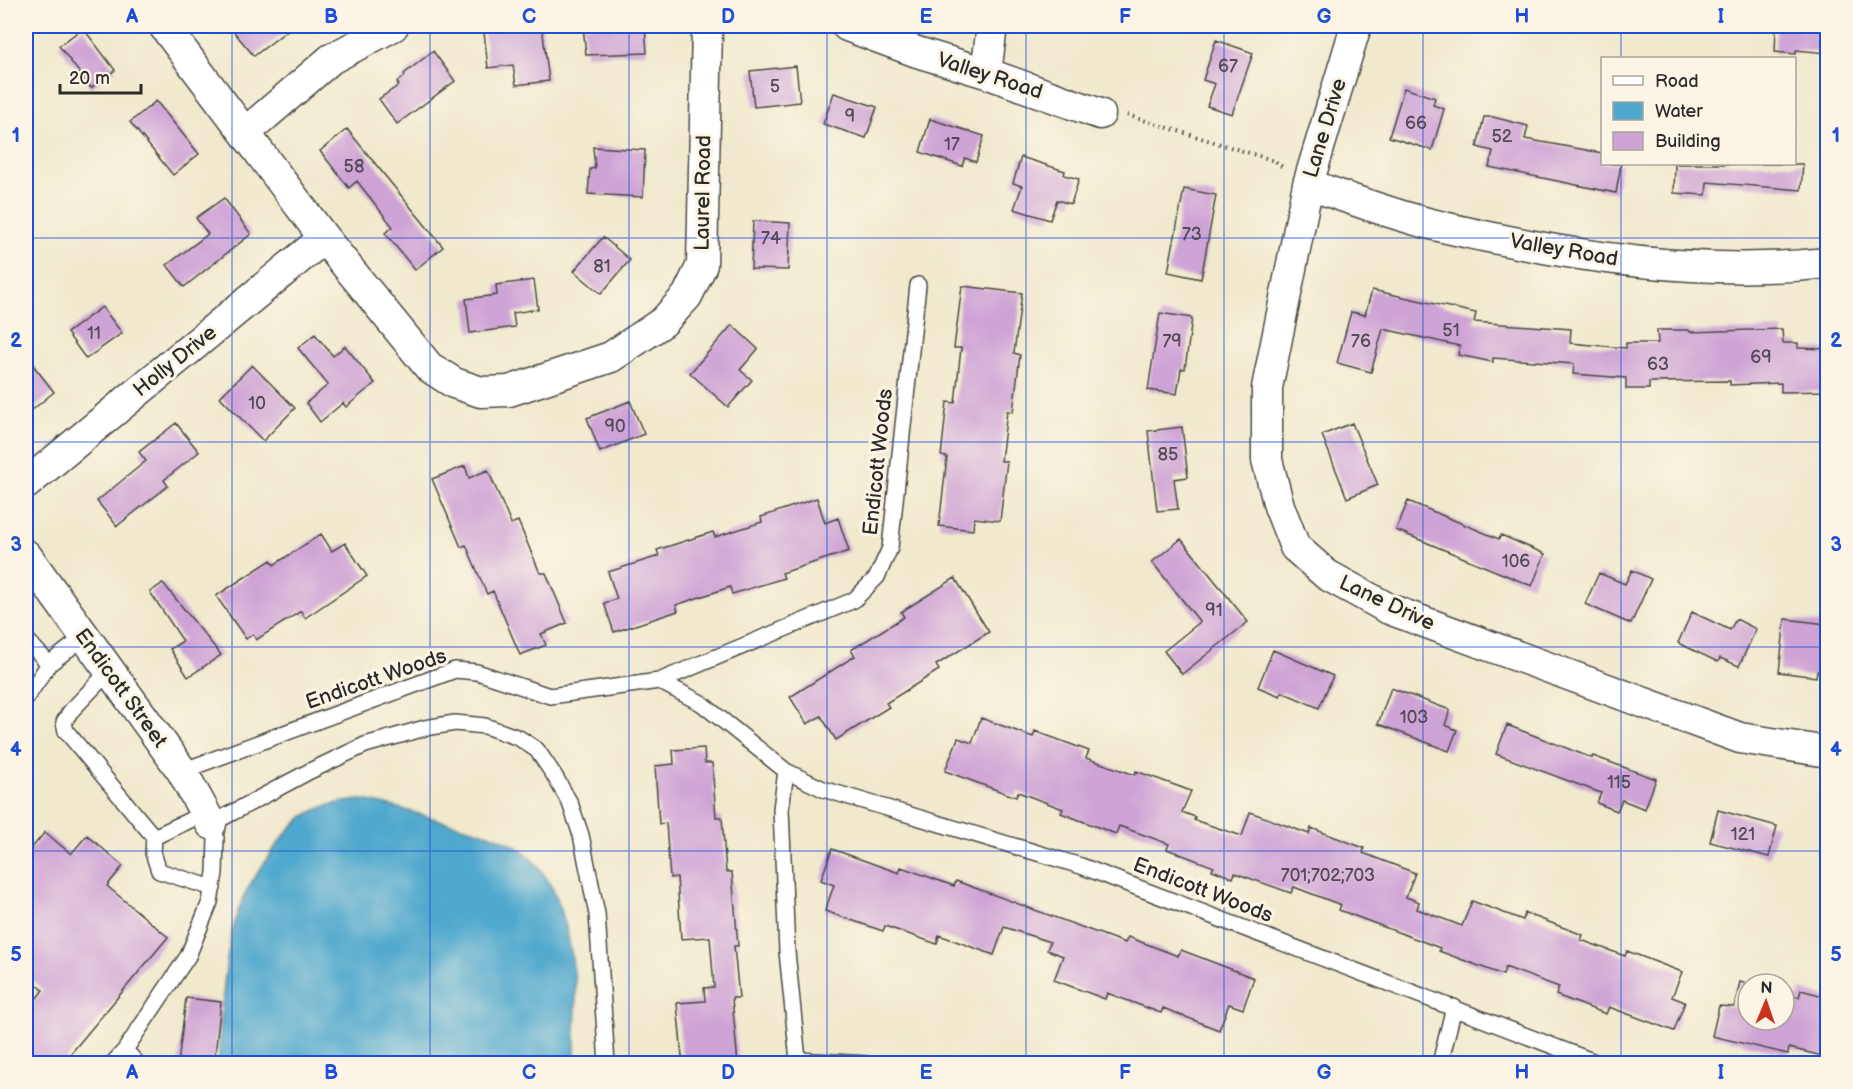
<svg xmlns="http://www.w3.org/2000/svg" width="1853" height="1089" viewBox="0 0 1853 1089" font-family="'Balsamiq Sans',sans-serif">
  <style>
    .water { fill: #4fa8cd; stroke: #3d6a7c; stroke-width: 1.5 }
    .building { fill: #cea3d5 }
    .lines { fill: none; stroke-linecap: round; stroke-linejoin: round }
    .lane-casing { stroke: #494843; stroke-width: 18 }
    .street-casing { stroke: #494843; stroke-width: 33 }
    .path { stroke: #494843; stroke-width: 4; stroke-dasharray: 1.5 4.5; stroke-linecap: butt }
    .lane { stroke: #fff; stroke-width: 15 }
    .street { stroke: #fff; stroke-width: 30 }
    .grid { fill: none; stroke: #1d4ed8; stroke-width: 1.5; stroke-opacity: 0.55 }
    .labels { text-anchor: middle; dominant-baseline: central; stroke-width: 6; stroke-linejoin: round; paint-order: stroke }
    .number-label { font-size: 18px; fill: #544956 }
    .street-label { font-size: 21px; fill: #2b2b2b; stroke: #fcf5e5 }
    .neatline { fill: none; stroke: #1d4ed8; stroke-width: 2 }
    .grid-label { font-size: 20px; text-anchor: middle; font-weight: bold; fill: #1d4ed8 }
  </style>
  <rect width="100%" height="100%" fill="#fcf5e5"/>
  <filter id="ink" filterUnits="userSpaceOnUse"><feTurbulence type="fractalNoise" baseFrequency=".0167" numOctaves="2"/><feDisplacementMap in="SourceGraphic" scale="12" xChannelSelector="R" yChannelSelector="G"/><feConvolveMatrix kernelMatrix="1 2 1 2 8 2 1 2 1" color-interpolation-filters="sRGB"/></filter>
  <filter id="wash" filterUnits="userSpaceOnUse"><feTurbulence type="fractalNoise" baseFrequency=".008" numOctaves="4" result="noise"/><feDisplacementMap in="SourceGraphic" scale="24" xChannelSelector="R" yChannelSelector="G"/><feGaussianBlur stdDeviation="1.35" result="paint"/><feColorMatrix in="noise" values="0 0 0 0 0 0 0 0 0 0 0 0 0 0 0 0 0 1.4 0 .05"/><feComposite in="paint" operator="in"/></filter>
  <g filter="url(#wash)">
    <rect width="100%" height="100%" fill="#f0e9cd"/>
    <path class="water" d="M362 800C389 804 416 813 442 821 463 826 484 831 504 840 558 865 569 928 575 981 578 1008 573 1036 576 1063H218C223 1010 222 945 244 896 250 882 260 869 269 856 295 817 314 803 362 800Z"/>
    <g id="blocks">
      <path class="building" d="M229 26H293L254 56Z
        M522 26H542L549 81 516 85 513 65 488 68 484 32 522 28Z
        M583 26H645L647 53 586 55Z
        M1776 26H1827V53L1796 50V54L1775 52Z
        M83 28 115 70 91 88 59 46Z
        M1216 40 1253 53 1232 114 1207 106 1215 84 1203 80Z
        M433 51 455 81 397 124 379 99 399 85 397 82 405 76 404 74Z
        M796 66 800 102 754 107 750 71Z
        M1404 88 1435 98 1433 105 1444 109 1432 150 1389 137Z
        M834 93 877 107 866 138 823 124Z
        M156 101 199 154 173 175 130 122Z
        M1484 117H1493L1528 126 1525 139 1602 153V164H1621L1616 193 1489 167 1493 151 1477 147Z
        M930 119 984 136 976 162 965 158 962 166 920 152Z
        M347 129 443 247 415 270 385 233 393 227 357 181 349 188 320 151Z
        M593 147 645 150 643 197 588 194 590 169 595 168Z
        M1021 157 1065 171 1064 175 1079 179 1071 204 1057 200 1050 220 1014 209 1022 186 1013 183Z
        M1675 164H1803L1801 190 1707 182 1706 195 1674 193Z
        M1184 189 1216 195 1201 279 1168 272Z
        M224 198 251 234 184 287 167 265 208 234 196 218Z
        M753 221 790 223 788 270 751 269Z
        M603 237 630 260 601 294 574 271Z
        M534 280 538 309 513 313 515 327 470 333 466 299 497 295 496 285Z
        M962 286 1022 293 1014 353 1020 355 1013 412 1007 411 1001 461H1007L1000 521 974 518 973 530 939 526 947 457 941 456 947 402 955 403 961 348H954Z
        M1372 290 1476 313 1474 322 1571 329 1570 343 1626 348V343H1658L1657 330H1689L1690 332 1782 329 1783 343H1798V348L1827 349V391L1781 392V383L1730 385V381L1649 382V389H1626V378L1573 374 1574 364 1493 358V362L1458 355 1460 346 1383 329 1371 372 1337 363 1351 312 1365 315Z
        M102 307 122 333 86 359 67 333Z
        M1160 313 1192 318 1185 369H1181L1177 394 1148 390Z
        M732 325 758 349 740 370 752 380 728 407 690 373Z
        M315 334 333 356 345 346 375 383 346 407 343 403 320 422 306 403 328 385 298 348Z
        M26 356 54 392 26 415Z
        M252 365 295 408 263 441 220 397Z
        M630 401 644 434 600 452 587 418Z
        M176 423 199 452 164 480 168 486 117 526 97 501 146 461 139 452Z
        M1352 423 1378 485 1347 498 1322 435Z
        M1182 427 1188 477 1174 479 1178 509 1157 511 1148 431Z
        M465 466 469 478 488 470 511 524 518 521 540 573H546L567 623 541 634 546 645 520 655 493 591 487 594 466 545 461 547 432 479Z
        M817 498 825 523 838 518 849 551 782 573 784 578 732 594 730 587 676 605 678 611 614 632 604 603 617 599 608 572 659 556 657 550 713 532 715 537 762 522 761 517Z
        M1408 501 1499 539 1501 535 1545 554 1532 586 1396 530Z
        M321 534 332 551 345 543 367 576 305 618 301 611 256 640 253 634 246 639 216 596 271 560 274 565Z
        M1181 539 1248 622 1182 674 1164 651 1200 622 1152 562Z
        M1632 570 1651 579 1631 624 1585 604 1599 573 1625 584Z
        M955 578 989 632 936 665 939 670 886 703 889 707 836 740 821 716 807 724 790 697 855 656 851 650 904 617 901 612Z
        M163 583 221 655 188 677 170 649 183 641 150 592Z
        M1692 612 1730 630 1736 619 1756 629 1739 666 1720 658 1718 662 1678 643Z
        M1785 619 1827 624V672L1817 671 1816 677 1779 672Z
        M1273 650 1333 676 1319 708 1282 692 1280 696 1258 687Z
        M1391 688 1450 710 1445 725 1457 730 1449 751 1378 724Z
        M981 718 1033 737 1035 731 1089 751 1086 758 1135 775 1136 771 1191 791 1182 812 1195 817 1194 820 1242 836 1250 812 1309 834 1311 828 1364 848 1363 853 1415 873 1406 897 1419 902 1417 909 1462 926 1472 901 1523 920 1525 913 1583 935 1581 940 1625 956 1627 951 1682 972 1672 997 1685 1002 1674 1031 1609 1007 1606 1014 1556 995 1559 987 1505 967 1503 975 1439 951 1440 948 1339 910 1341 905 1294 887 1291 893 1235 873 1233 878 1212 870 1214 867 1167 849 1169 844 1119 826 1116 834 1061 813 1063 809 1018 792 1016 797 945 771 958 738 972 743Z
        M1507 725 1592 758 1593 756 1656 779 1645 809 1622 800 1617 811 1597 803 1601 793 1496 754Z
        M704 748 705 763H712L716 817H722L726 872H732L738 946H734L739 998H732L738 1064H688V1059L682 1057 677 1003 705 1001 704 988 714 987 710 937 681 939 677 877 670 878 666 823 659 824 655 766 674 764 673 750Z
        M1718 810 1777 826 1769 857 1710 842Z
        M45 832 71 854 87 835 123 866 107 886 168 937 62 1064H26V1012L43 990 26 975V855Z
        M832 849 899 873 901 867 954 886 956 881 1125 943 1128 937 1178 956 1181 950 1254 978 1243 1009 1229 1004 1219 1030 1163 1008 1161 1013 1107 993 1105 999 1054 980 1063 956 1047 950 1050 942 1004 927 994 955 939 935 937 944 885 926 883 931 825 911 834 885 821 880Z
        M1740 982 1748 984V1020H1784V993L1799 997 1801 990 1827 997V1057L1789 1048 1788 1054 1712 1036 1719 1006 1734 1007Z
        M186 998 221 1002 214 1064H178Z"/>
    </g>
  </g>
  <g filter="url(#ink)">
    <use href="#blocks" fill-opacity="0" stroke="#494843" stroke-width="1.5"/>
    <g class="lines">
      <defs>
        <path id="lane" d="M26 639 49 664 84 637
          M109 671 70 712 64 722 66 731 154 837
          M659 681 701 703 786 771 823 789 1081 866 1600 1064
          M26 698 49 664
          M182 771 455 670 477 672 550 696 659 681 854 600 877 577 890 548 918 285
          M786 771 781 809 787 952 798 1060 867 1064
          M205 813 154 837 153 853 159 871 213 888
          M125 1050 138 1064
          M112 1064 125 1050 188 956 210 902 215 873 216 837 211 824 310 771 365 745 397 736 425 728 455 723 485 726 519 738 537 750 554 775 570 803 581 835 597 914 607 1064
          M1440 1064 1454 1007"/>
        <path id="street" d="M164 26 324 238 429 367 454 383 481 392 509 391 611 357 663 322 687 296 702 265 707 26
          M847 26 917 52 986 73 1100 114
          M1356 26 1308 184 1267 388V460L1279 506 1295 547 1327 575 1389 609 1740 738 1828 752
          M986 73 992 26
          M245 133 331 59 393 26
          M1308 184C1344 197 1380 210 1416 220 1451 230 1488 237 1523 244 1624 264 1725 274 1828 263
          M26 484 324 238
          M26 555 182 771 211 824"/>
      </defs>
      <use href="#lane" class="lane-casing"/>
      <use href="#street" class="street-casing"/>
      <path class="path" d="M1127 115 1275 161 1284 168"/>
      <use href="#lane" class="lane"/>
      <use href="#street" class="street"/>
    </g>
  </g>
  <path class="grid" d="M232 26V1064M430 26V1064M629 26V1064M827 26V1064M1026 26V1064M1224 26V1064M1423 26V1064M1621 26V58M1621 164V1064M26 238H1828M26 442H1828M26 647H1828M26 851H1828"/>
  <g class="labels">
    <g class="number-label">
      <text x="1228" y="66">67</text>
      <text x="775" y="86">5</text>
      <text x="850" y="116">9</text>
      <text x="1416" y="123">66</text>
      <text x="1502" y="136">52</text>
      <text x="952" y="144">17</text>
      <text x="354" y="166">58</text>
      <text x="1192" y="234">73</text>
      <text x="771" y="238">74</text>
      <text x="602" y="266">81</text>
      <text x="1451" y="330">51</text>
      <text x="94" y="333">11</text>
      <text x="1172" y="341">79</text>
      <text x="1361" y="341">76</text>
      <text x="1761" y="357">69</text>
      <text x="1658" y="364">63</text>
      <text x="257" y="403">10</text>
      <text x="615" y="426">90</text>
      <text x="1168" y="454">85</text>
      <text x="1516" y="561">106</text>
      <text x="1214" y="610">91</text>
      <text x="1414" y="717">103</text>
      <text x="1619" y="782">115</text>
      <text x="1743" y="834">121</text>
      <text x="1328" y="875">701;702;703</text>
    </g>
    <g class="street-label">
      <text transform="translate(990 76) rotate(18)">Valley Road</text>
      <text transform="translate(1325 128) rotate(-73)">Lane Drive</text>
      <text transform="translate(703 193) rotate(-89)">Laurel Road</text>
      <text transform="translate(1564 250) rotate(10)">Valley Road</text>
      <text transform="translate(175 361) rotate(-39)">Holly Drive</text>
      <text transform="translate(878 462) rotate(-84)">Endicott Woods</text>
      <text transform="translate(1387 603) rotate(25)">Lane Drive</text>
      <text transform="translate(376 679) rotate(-19)">Endicott Woods</text>
      <text transform="translate(121 688) rotate(54)">Endicott Street</text>
      <text transform="translate(1203 890) rotate(21)">Endicott Woods</text>
    </g>
  </g>
  <rect width="1853" height="1089" fill="none" stroke="#fcf5e5" stroke-width="66"/>
  <rect x="1601" y="57" width="195" height="108" fill="#fcf5e5" stroke="#a8a49b" stroke-width="1.5"/>
  <rect x="1613" y="76" width="30" height="9" fill="#ffffff" stroke="#a8a49b" stroke-width="1.5"/>
  <text x="1655" y="87" font-size="18" fill="#2b2b2b">Road</text>
  <rect x="1613" y="102" width="30" height="18" fill="#4fa8cd" stroke="#a8a49b" stroke-width="1.5"/>
  <text x="1655" y="117" font-size="18" fill="#2b2b2b">Water</text>
  <rect x="1613" y="132" width="30" height="18" fill="#cea3d5" stroke="#a8a49b" stroke-width="1.5"/>
  <text x="1655" y="147" font-size="18" fill="#2b2b2b">Building</text>
  <g transform="translate(1766 1002) rotate(2)"><circle r="28" fill="#fcf5e5" stroke="#a8a49b" stroke-width="1.5"/>
  <path d="M0-4.5L10 22L0 15L-10 22Z" fill="#c8321e"/>
  <text y="-9" font-size="16" font-weight="bold" text-anchor="middle" fill="#2b2b2b">N</text>
  </g>
  <path d="M60 84v9h81v-9" fill="none" stroke="#2b2b2b" stroke-width="3"/>
  <text x="69" y="84" font-size="18" fill="#2b2b2b" stroke="#fcf5e5" stroke-width="4.5" paint-order="stroke">20 m</text>
  <rect x="33" y="33" width="1787" height="1023" class="neatline"/>
  <g class="grid-label">
    <text x="132" y="23">A</text>
    <text x="331" y="23">B</text>
    <text x="529" y="23">C</text>
    <text x="728" y="23">D</text>
    <text x="926" y="23">E</text>
    <text x="1125" y="23">F</text>
    <text x="1324" y="23">G</text>
    <text x="1522" y="23">H</text>
    <text x="1721" y="23">I</text>
    <text x="16" y="142">1</text>
    <text x="1836" y="142">1</text>
    <text x="16" y="347">2</text>
    <text x="1836" y="347">2</text>
    <text x="16" y="551">3</text>
    <text x="1836" y="551">3</text>
    <text x="16" y="756">4</text>
    <text x="1836" y="756">4</text>
    <text x="16" y="961">5</text>
    <text x="1836" y="961">5</text>
    <text x="132" y="1079">A</text>
    <text x="331" y="1079">B</text>
    <text x="529" y="1079">C</text>
    <text x="728" y="1079">D</text>
    <text x="926" y="1079">E</text>
    <text x="1125" y="1079">F</text>
    <text x="1324" y="1079">G</text>
    <text x="1522" y="1079">H</text>
    <text x="1721" y="1079">I</text>
  </g>
</svg>
